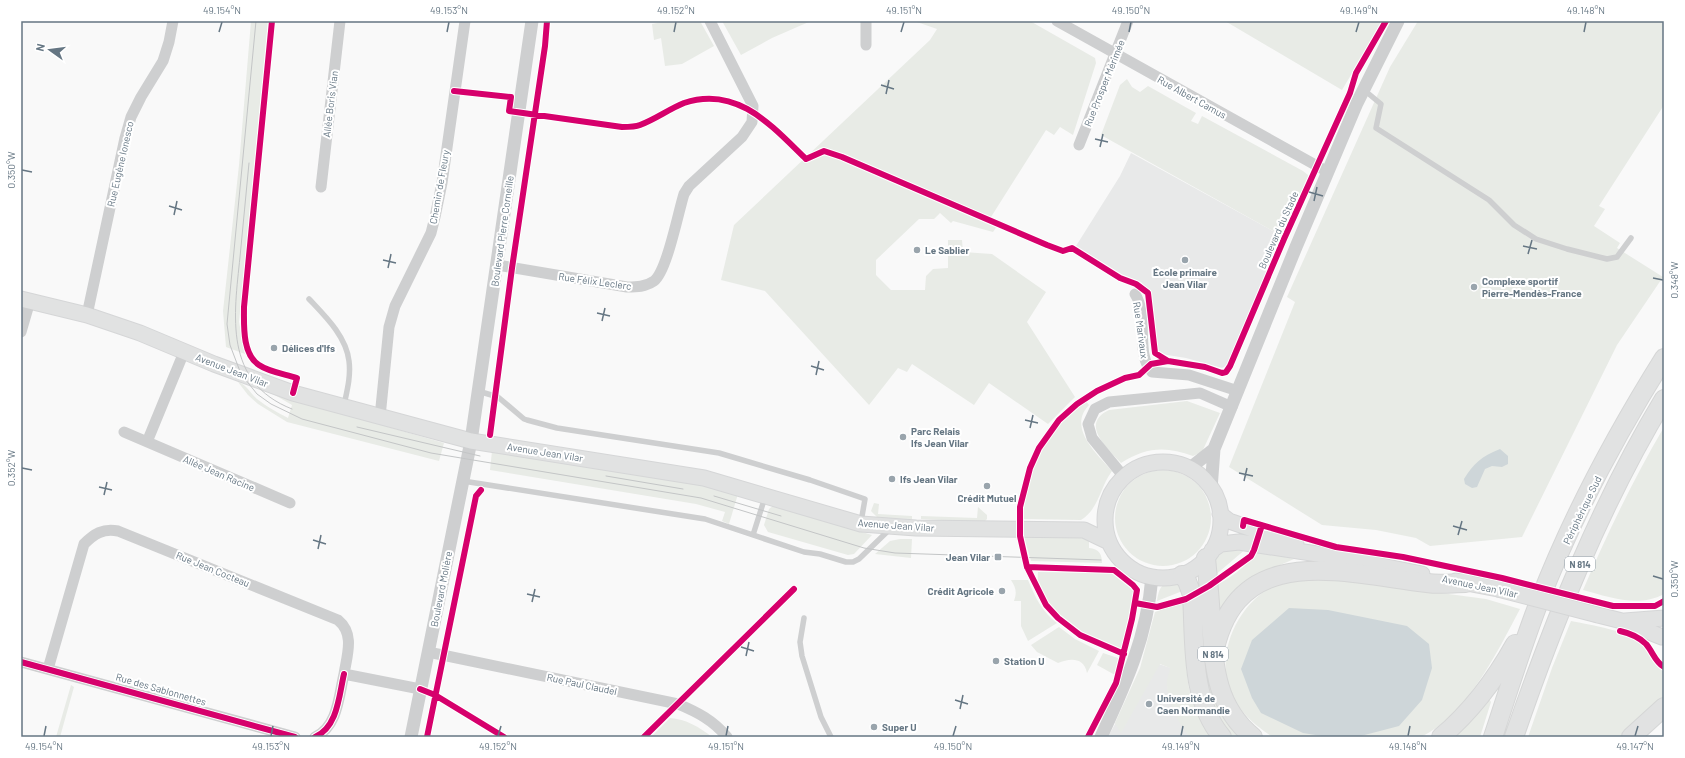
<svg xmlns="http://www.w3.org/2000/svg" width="1685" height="758" viewBox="0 0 1685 758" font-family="Barlow,sans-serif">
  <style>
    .built { fill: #e8e9e9 }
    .green { fill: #e8ebe6 }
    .water { fill: #ced6d9 }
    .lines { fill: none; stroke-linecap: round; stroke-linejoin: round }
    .secondary-casing { stroke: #d5d6d7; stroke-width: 17 }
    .trunk-casing { stroke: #d5d6d6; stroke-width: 20 }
    .service { stroke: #cecfd0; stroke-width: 5.5 }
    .minor { stroke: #cecfd0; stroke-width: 11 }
    .tertiary { stroke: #cecfd0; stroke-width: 13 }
    .secondary { stroke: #e1e2e2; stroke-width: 15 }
    .trunk { stroke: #e1e2e2; stroke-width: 18 }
    .tram { stroke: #c3c5c6; stroke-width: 1 }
    .secondary-bridge-casing { stroke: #d5d6d7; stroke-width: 17; stroke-linecap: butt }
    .secondary-bridge { stroke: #e1e2e2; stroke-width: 15 }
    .cycleway-casing { stroke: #fff; stroke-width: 8 }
    .cycleway { stroke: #d6006c; stroke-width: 6 }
    .ticks { fill: none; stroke: #657683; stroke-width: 1.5 }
    .poi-dot { fill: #99a4ac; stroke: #fff; stroke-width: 1.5 }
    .labels { text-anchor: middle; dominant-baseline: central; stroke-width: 4; stroke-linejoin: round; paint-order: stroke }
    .shield { fill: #fff; stroke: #939fa8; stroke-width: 1 }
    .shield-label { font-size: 9px; font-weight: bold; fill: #657683 }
    .street-label { font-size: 10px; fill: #657683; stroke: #fff }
    .poi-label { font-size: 10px; font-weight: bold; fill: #657683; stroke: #fff; text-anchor: start }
    .neatline { fill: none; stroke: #657683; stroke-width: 1.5 }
    .ticks-label { font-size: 10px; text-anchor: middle; fill: #657683 }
  </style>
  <rect width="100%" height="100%" fill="#f9f9f9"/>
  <path class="built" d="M1131 153 1282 236 1227 365 1222 368 1186 358 1155 353 1150 293 1141 282 1121 274 1076 246 1120 176Z
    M1149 661 1171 668 1167 685 1170 697 1175 712 1190 737H1108Z"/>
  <path class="green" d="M251 21H268L239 322 245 354 226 347 223 311 239 165Z
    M667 21H700L714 46 682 64 665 66 661 38 654 40 652 24Z
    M722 21H811L772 38 741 55Z
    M914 21H1030L1095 58 1096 63 1073 135 1060 127 1054 135 1046 130 991 217 1000 222 993 232 953 221 951 223 940 213 934 219H919L876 260V275L891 290H925L926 276 933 269 948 268V240H962L963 252 992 254 1046 292 1027 322 1075 397 1048 424 989 383 974 405 912 364 907 372 898 368 869 405 765 291 721 280 734 225 930 40 937 29Z
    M1225 21H1383L1342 90Z
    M1418 21H1664V105L1599 206 1605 209 1594 226 1620 243 1617 248 1663 277 1617 345 1522 537 1430 546 1416 538 1376 530 1322 525 1229 467 1295 302 1287 297 1390 67Z
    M1127 79 1132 87 1140 92 1148 86 1196 113 1191 121 1198 124 1202 116 1303 171 1308 175V181L1282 236 1101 135 1120 85Z
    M238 382C246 384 251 394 257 399 267 407 277 412 288 418L292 405 273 394 444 443 439 461 287 422 258 404 248 395Z
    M1085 400 1089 405C1067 428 1097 454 1112 471 1100 487 1099 509 1081 520L1023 519C1027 466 1044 434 1085 400Z
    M1187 401 1220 413 1202 452 1193 456C1166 446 1146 447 1121 463 1108 449 1079 424 1109 410Z
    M1664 427V594C1638 608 1609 597 1583 590 1607 534 1633 480 1664 427Z
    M492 451 697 484 738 494 729 524 722 521 725 512 696 504 490 470Z
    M1115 518a48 48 0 1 1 96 0a48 48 0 1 1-96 0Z
    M874 503 879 504 878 514 912 516V519L878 518 871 511Z
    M774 505 872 535 854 554 848 555 768 532 764 525 769 509Z
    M978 507 987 515V519L984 522 921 519V516L977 518Z
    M1024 537 1089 538V548C1099 549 1102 554 1102 563L1031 561Z
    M900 539H912L911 558 875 554 890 541Z
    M1224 548H1247L1213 577 1214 559Z
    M1257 551 1294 559 1269 570 1221 616 1212 588C1229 578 1246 568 1257 551Z
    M1038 572 1113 573 1133 587 1134 595 1121 650C1091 638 1034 612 1038 572Z
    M1329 578 1486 599 1520 609C1497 652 1468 714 1421 737H1273C1255 726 1236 709 1229 688 1217 650 1238 605 1273 586 1290 577 1310 579 1329 578Z
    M1011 580H1028C1035 597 1042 612 1057 623L1028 641 1021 626V601H1014C1017 592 1016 588 1011 580Z
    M1178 582 1185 590 1157 601C1159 586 1163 581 1178 582Z
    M1186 601C1187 631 1183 663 1190 692 1194 708 1203 723 1211 737H1190C1179 724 1168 703 1167 686 1166 681 1169 674 1170 668L1160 664 1121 733 1115 723 1140 668 1155 612Z
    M1202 612 1208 655 1244 737H1230L1214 713 1203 672Z
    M1571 621C1590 625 1633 631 1645 646 1652 655 1654 664 1664 670V697L1621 737H1528L1552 668Z
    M1059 627 1075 639 1099 651 1087 673C1084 657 1070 658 1058 663L1037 652 1031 645Z
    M1103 653 1121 659 1115 675 1097 665Z
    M71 685 74 687 60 737H56Z
    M1489 699 1491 702 1480 737H1449Z
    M670 718C686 719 699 727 712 737H651Z"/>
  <path class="water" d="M1500 449 1508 456V464L1502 467 1492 466 1485 469 1477 487 1472 488 1465 484 1464 479C1473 464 1482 456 1500 449Z
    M1289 608 1328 610 1407 626 1429 644 1432 668 1422 700 1399 726 1357 737H1328L1303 733 1261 713 1252 698 1241 669 1252 640Z"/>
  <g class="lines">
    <defs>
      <path id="secondary" d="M21 299 87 315 140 333 214 364 293 393 471 441 704 478 861 524 916 528 1084 530 1109 542
        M1105 520a58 58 0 1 1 116 0a58 58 0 1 1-116 0Z
        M1220 514 1229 521 1296 544
        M1212 550 1221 544 1239 542 1337 557 1422 574
        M1456 581 1498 589
        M1598 615 1622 621 1662 637
        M1625 621 1664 618"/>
      <path id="trunk" d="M1206 558C1208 579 1210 599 1211 620 1214 665 1215 706 1253 737
        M1182 575 1187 581 1192 595C1195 642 1190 699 1222 737
        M1213 658C1234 539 1341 573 1427 583 1440 585 1453 583 1466 583
        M1441 737C1473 710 1495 680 1515 644
        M1493 737C1508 692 1522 646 1539 602 1571 519 1617 433 1664 358
        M1514 737C1554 621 1600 505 1664 399
        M1631 737 1664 707"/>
    </defs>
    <use href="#secondary" class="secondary-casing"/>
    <use href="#trunk" class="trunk-casing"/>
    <path class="service" d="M1364 90 1381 104 1376 128 1489 200 1514 225 1536 239 1567 249 1607 259 1617 257 1631 238
      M309 299C325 316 346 336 349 361 351 376 347 391 344 405
      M478 391 498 397 524 419 527 420 557 428 719 453 810 480 865 499 861 522
      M463 481 705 519 804 552 820 554 846 562H853L859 559 890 529
      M753 535 765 497
      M804 618 800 642 802 656 821 717 831 737"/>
    <path class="minor" d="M1057 21 1328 172
      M866 45V21
      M1079 145 1128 21
      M321 187 340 21
      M497 265 627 287C637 287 645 287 654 281 667 271 678 213 684 194L689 186 742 137 752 122 753 106 710 21
      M1135 294C1149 315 1135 355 1152 372L1189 375 1238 391
      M87 315 125 138 131 117 141 97 163 61 169 42 173 21
      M21 332 30 301
      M380 417 389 327 395 306 431 233 435 217 442 183 465 21
      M124 432 290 503
      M147 442 184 352
      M1124 477 1092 438 1088 424 1095 409 1109 402 1200 393 1232 407
      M428 652 678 704C697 712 713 720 727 737
      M21 662 295 737
      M48 669 84 544C94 534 103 528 118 531L338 620C355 634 347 655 344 674L420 689
      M315 737C338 727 339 695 344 674"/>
    <path class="tertiary" d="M1190 468 1214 449
      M1211 489 1214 449 1296 247 1357 103 1398 21
      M411 737 471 441 532 21
      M1101 737C1126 683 1147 637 1152 577"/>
    <use href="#secondary" class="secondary"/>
    <use href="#trunk" class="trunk"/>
    <path class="tram" d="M256 21 227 324 230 345 241 374 257 394 271 404 302 419 431 453 701 498 864 548 895 553 1101 560
      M249 163C246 194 243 226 240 257 234 315 223 382 292 409
      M357 427 480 456
      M606 476 683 489
      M714 496 781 516"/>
    <defs>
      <path id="secondary-bridge" d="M1498 589 1598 615"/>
    </defs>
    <use href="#secondary-bridge" class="secondary-bridge-casing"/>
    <use href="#secondary-bridge" class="secondary-bridge"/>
    <defs>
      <path id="cycleway" d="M272 21 244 307C244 325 242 354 259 365 269 372 285 374 297 378L293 393
        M454 91 511 97 509 111 622 127C628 127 635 127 640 125 656 119 669 109 684 103 737 85 772 126 806 159L824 151 842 157 1047 245 1063 251 1072 248 1120 278 1136 284 1148 293 1155 353 1168 361
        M490 435 512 268 545 46 547 21
        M1243 526 1244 520 1336 547 1403 557 1502 578 1613 606H1655L1664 601
        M1027 567 1114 570 1133 585 1137 590 1132 619 1116 683 1088 737
        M1135 603 1157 607 1186 599 1209 586 1251 556 1254 550 1262 525
        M1620 631C1629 633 1639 637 1646 644 1653 652 1655 662 1664 667
        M1124 654 1080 635 1058 618 1046 605 1027 567 1020 536V507L1030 468 1039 448 1059 420 1077 404 1097 391 1125 378 1139 375 1151 364 1168 361 1205 367 1222 373 1226 372 1230 366 1284 239 1350 93 1356 73 1386 21
        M21 662 295 737
        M420 689 435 695 504 737
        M315 737C338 727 339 695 344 674
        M427 737 476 496 481 490
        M644 737 794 589"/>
    </defs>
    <use href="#cycleway" class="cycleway-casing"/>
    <use href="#cycleway" class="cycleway"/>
  </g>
  <path class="ticks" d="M219 32 222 22M447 32 449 22M674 32 676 22M901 32 904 22M1129 32 1131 22M1356 32 1359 22M1584 32 1586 22M881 85 894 89M886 94 889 80M1095 139 1108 142M1100 147 1103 134M22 170 32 172M1309 192 1323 196M1314 201 1317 187M169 206 182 210M174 215 177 201M1523 246 1537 249M1528 254 1532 240M383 260 396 263M388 268 391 254M1653 278 1663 280M597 313 610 316M602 321 605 308M811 366 824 370M816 375 819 361M1025 420 1038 423M1030 428 1033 415M22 468 32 470M1239 473 1253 476M1244 481 1247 468M99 487 112 490M104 495 107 482M1453 526 1467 530M1458 535 1462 521M313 540 326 544M318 549 321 535M1653 576 1663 579M527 594 540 597M532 602 535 589M741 647 754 651M746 656 749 642M955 700 968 704M960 709 963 695M44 736 46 726M271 736 273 726M498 736 501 726M726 736 728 726M953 736 956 726M1181 736 1183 726M1408 736 1410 726M1635 736 1638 726"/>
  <g class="poi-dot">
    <circle cx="917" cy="250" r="4"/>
    <circle cx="1185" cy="260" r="4"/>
    <circle cx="1474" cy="287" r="4"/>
    <circle cx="274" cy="348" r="4"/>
    <circle cx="903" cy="437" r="4"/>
    <circle cx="892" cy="479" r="4"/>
    <circle cx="987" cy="486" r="4"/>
    <rect x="994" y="553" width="8" height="8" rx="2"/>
    <circle cx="1002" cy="591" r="4"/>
    <circle cx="996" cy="661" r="4"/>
    <circle cx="1149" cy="704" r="4"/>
    <circle cx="874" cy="727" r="4"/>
  </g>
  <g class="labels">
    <g class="shield">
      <rect x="1565" y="557" width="30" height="14" rx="3"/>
      <rect x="1198" y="647" width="30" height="14" rx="3"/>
    </g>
    <g class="shield-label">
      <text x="1580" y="564">N 814</text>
      <text x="1213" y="654">N 814</text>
    </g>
    <g class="street-label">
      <text transform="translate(1104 83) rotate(-68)">Rue Prosper Mérimée</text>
      <text transform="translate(1192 97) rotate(29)">Rue Albert Camus</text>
      <text transform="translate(330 104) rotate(-83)">Allée Boris Vian</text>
      <text transform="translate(120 164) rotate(-77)">Rue Eugène Ionesco</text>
      <text transform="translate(439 187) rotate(-80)">Chemin de Fleury</text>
      <text transform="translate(1278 230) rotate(-66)">Boulevard du Stade</text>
      <text transform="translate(502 231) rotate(-82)">Boulevard Pierre Corneille</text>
      <text transform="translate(595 281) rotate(8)">Rue Félix Leclerc</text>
      <text transform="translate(1141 330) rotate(82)">Rue Marivaux</text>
      <text transform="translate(232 370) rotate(21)">Avenue Jean Vilar</text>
      <text transform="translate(545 452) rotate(9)">Avenue Jean Vilar</text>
      <text transform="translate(219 473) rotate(23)">Allée Jean Racine</text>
      <text transform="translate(1582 510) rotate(-64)">Périphérique Sud</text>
      <text transform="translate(896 525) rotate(4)">Avenue Jean Vilar</text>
      <text transform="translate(213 569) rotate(22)">Rue Jean Cocteau</text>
      <text transform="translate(1480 586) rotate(12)">Avenue Jean Vilar</text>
      <text transform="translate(441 589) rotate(-79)">Boulevard Molière</text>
      <text transform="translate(582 684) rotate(12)">Rue Paul Claudel</text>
      <text transform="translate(161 689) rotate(16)">Rue des Sablonnettes</text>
    </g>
    <g class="poi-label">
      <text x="925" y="250">Le Sablier</text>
      <text x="1185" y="272" text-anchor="middle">École primaire<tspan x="1185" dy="12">Jean Vilar</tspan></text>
      <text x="1482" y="281">Complexe sportif<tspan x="1482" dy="12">Pierre-Mendès-France</tspan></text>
      <text x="282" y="348">Délices d'Ifs</text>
      <text x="911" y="431">Parc Relais<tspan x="911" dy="12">Ifs Jean Vilar</tspan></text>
      <text x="900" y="479">Ifs Jean Vilar</text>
      <text x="987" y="498" text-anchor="middle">Crédit Mutuel</text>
      <text x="990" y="557" text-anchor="end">Jean Vilar</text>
      <text x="994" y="591" text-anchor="end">Crédit Agricole</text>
      <text x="1004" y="661">Station U</text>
      <text x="1157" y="698">Université de<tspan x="1157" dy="12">Caen Normandie</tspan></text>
      <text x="882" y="727">Super U</text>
    </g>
  </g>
  <rect width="1685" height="758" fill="none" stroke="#ffffff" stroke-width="44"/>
  <g transform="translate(50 50) rotate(284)" stroke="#ffffff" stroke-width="3" paint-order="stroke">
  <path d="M0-3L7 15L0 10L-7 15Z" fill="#657683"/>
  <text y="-6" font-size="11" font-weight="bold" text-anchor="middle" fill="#657683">N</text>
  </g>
  <rect x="22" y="22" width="1641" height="714" class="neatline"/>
  <g class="ticks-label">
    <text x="222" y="14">49.154°N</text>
    <text x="449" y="14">49.153°N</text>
    <text x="676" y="14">49.152°N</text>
    <text x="904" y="14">49.151°N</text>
    <text x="1131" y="14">49.150°N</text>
    <text x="1359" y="14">49.149°N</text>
    <text x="1586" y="14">49.148°N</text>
    <text transform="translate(11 170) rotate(-90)" y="4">0.350°W</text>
    <text transform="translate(1674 280) rotate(-90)" y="4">0.348°W</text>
    <text transform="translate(11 468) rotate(-90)" y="4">0.352°W</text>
    <text transform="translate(1674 579) rotate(-90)" y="4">0.350°W</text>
    <text x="44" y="750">49.154°N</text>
    <text x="271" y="750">49.153°N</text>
    <text x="498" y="750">49.152°N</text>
    <text x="726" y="750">49.151°N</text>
    <text x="953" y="750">49.150°N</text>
    <text x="1181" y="750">49.149°N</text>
    <text x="1408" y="750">49.148°N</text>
    <text x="1635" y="750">49.147°N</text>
  </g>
</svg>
